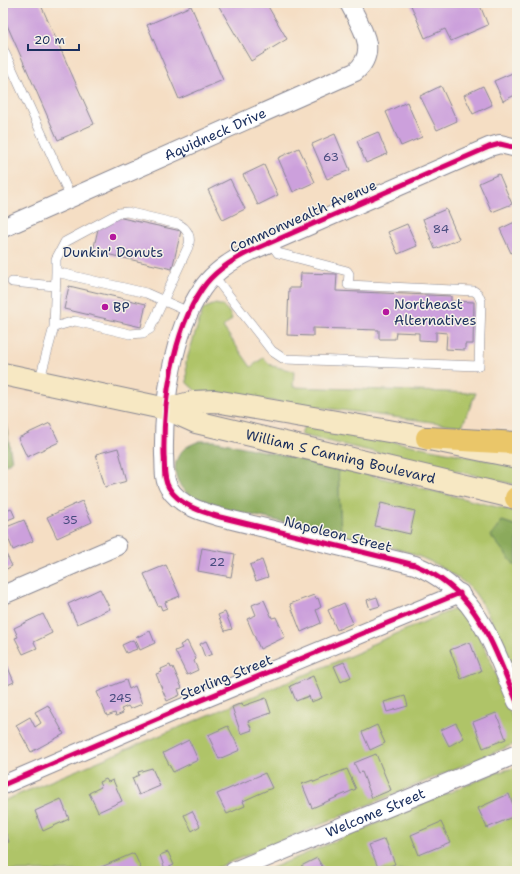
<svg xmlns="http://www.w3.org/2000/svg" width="520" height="874" viewBox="0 0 520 874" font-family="'Shantell Sans',sans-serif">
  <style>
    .green { fill: #afc468; stroke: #657a63 }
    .forest { fill: #8baa5c; stroke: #536c5d }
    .building { fill: #cca0dc }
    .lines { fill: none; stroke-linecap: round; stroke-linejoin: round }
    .service-casing { stroke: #888691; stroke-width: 10 }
    .minor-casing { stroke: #888691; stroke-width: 20 }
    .secondary-casing { stroke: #888691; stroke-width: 24 }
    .motorway-casing { stroke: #888691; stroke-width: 24 }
    .service { stroke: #fff; stroke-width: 9 }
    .minor { stroke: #fff; stroke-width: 18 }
    .secondary { stroke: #f7e8c3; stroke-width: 22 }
    .motorway { stroke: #eac669; stroke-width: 22 }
    .cycleway-casing { stroke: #f7f3e8; stroke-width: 8 }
    .cycleway { stroke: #d6006c; stroke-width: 5 }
    .poi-dot { fill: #b5179e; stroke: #f7f3e8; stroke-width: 1.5 }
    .labels { text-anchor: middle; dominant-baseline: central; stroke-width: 3; stroke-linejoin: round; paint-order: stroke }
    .number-label { font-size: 12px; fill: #474b7e }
    .street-label { font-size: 14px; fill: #1b2f5e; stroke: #f7f3e8 }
    .poi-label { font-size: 14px; fill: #1b2f5e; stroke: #f7f3e8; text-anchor: start }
  </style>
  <rect width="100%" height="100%" fill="#f7f3e8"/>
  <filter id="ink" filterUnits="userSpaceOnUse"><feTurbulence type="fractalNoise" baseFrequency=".025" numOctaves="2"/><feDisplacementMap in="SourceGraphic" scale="8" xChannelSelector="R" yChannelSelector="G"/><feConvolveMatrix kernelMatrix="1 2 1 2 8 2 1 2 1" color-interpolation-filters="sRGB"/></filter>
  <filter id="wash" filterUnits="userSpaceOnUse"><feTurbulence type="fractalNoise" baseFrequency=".012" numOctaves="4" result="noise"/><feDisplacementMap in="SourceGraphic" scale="16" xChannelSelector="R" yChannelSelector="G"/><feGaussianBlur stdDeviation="0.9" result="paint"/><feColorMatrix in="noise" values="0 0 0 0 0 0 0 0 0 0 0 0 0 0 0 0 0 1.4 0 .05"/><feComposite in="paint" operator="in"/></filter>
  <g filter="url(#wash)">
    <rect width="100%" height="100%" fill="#f5dec4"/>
    <path class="green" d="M215 304C224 305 229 310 232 319L223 327 251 367 263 358 272 366 294 371 293 387 476 393 462 426 196 391 187 383 186 362 203 309Z
      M304 426 390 441 517 466V485L301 435Z
      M338 467 517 512V526L502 521 492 536 517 568V679C505 651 494 621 477 596 470 586 460 579 449 572 412 549 382 545 341 535Z
      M452 610C459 611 463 613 468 619 488 644 505 700 517 731V743L209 871H3V801L369 648 370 645Z
      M517 767V871H265L495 773Z"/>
    <path class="forest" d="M3 421 6 425 12 461 3 466Z
      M200 441H215L338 467 341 535 207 505C202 502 195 500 190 496 174 484 169 462 185 448 189 445 195 443 200 441Z
      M502 521 517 526V568L491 536Z"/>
    <g id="blocks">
      <path class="building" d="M3 3H40L94 124 58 140 3 16Z
        M217 3H266L287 39 251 61Z
        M410 3H479L488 25 451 41 445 29 425 38Z
        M191 6 223 80 179 99 147 25Z
        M517 71V94L503 101 494 81Z
        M441 86 457 121 437 130 420 96Z
        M483 86 492 105 473 114 464 95Z
        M407 102 422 137 401 146 386 112Z
        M378 132 387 154 366 163 357 141Z
        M335 134 350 170 327 179 312 144Z
        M299 148 315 182 293 192 278 158Z
        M264 165 278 195 258 205 243 175Z
        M499 174 512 204 492 212 479 183Z
        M230 179 245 209 223 220 208 190Z
        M446 209 459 239 435 249 423 219Z
        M117 217 181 231 172 269 93 251 98 229Z
        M517 221V250L511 253 500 229Z
        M407 224 417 246 398 254 388 232Z
        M301 273 337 274 336 291 451 296V301L474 302 473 344H465V350L446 349 447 333 436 332V341L419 340V333L396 332 395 339H379V330L313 328V336L287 335 289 288H300Z
        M69 286 146 304 141 327 64 309Z
        M50 423 59 442 27 457 18 438Z
        M118 448 127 481 105 487 96 454Z
        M82 501 92 522 57 538 47 517Z
        M381 503 415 511 410 534 375 526Z
        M11 508 15 517 5 521 3 512Z
        M24 520 33 541 13 550 4 528Z
        M3 548 12 566 3 571Z
        M202 548 235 554 231 577 198 571Z
        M262 560 268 577 256 581 250 565Z
        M166 565 180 596 165 602 167 608 162 610 160 605 158 606 144 574Z
        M100 589 110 609 77 624 68 604Z
        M314 595 316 599 318 598 321 607 316 610 321 623 301 632 290 604Z
        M377 597 380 606 370 609 367 600Z
        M264 600 272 618 276 617 285 637 260 649 247 619 256 615 252 605Z
        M344 603 353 623 337 630 328 610Z
        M225 612 232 629 225 631 218 615Z
        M43 614 52 633 34 642 37 648 23 654 15 638 18 637 14 628Z
        M150 631 155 643 140 650 135 638Z
        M133 640 137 649 126 653 122 645Z
        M187 641 196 659 194 661 198 670 187 675 175 651 182 648 180 645Z
        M206 641 212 654 205 657 200 644Z
        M470 642 481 671 461 679 450 650Z
        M344 662 351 677 341 682 334 666Z
        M7 665 14 682 3 687V666Z
        M170 665 171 668 173 667 182 688 178 689 180 695 167 701 156 674 162 672 161 669Z
        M313 676 322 698 311 702 309 696 296 701 290 686Z
        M126 680 129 689 135 686 142 704 130 709 128 706 121 709 123 713 116 716 115 713 107 716 97 692Z
        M405 696 408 706 387 712 384 702Z
        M266 698 271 713 248 721 252 730 241 734 232 707 242 703 243 706Z
        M48 705 64 734 31 752 16 725 30 717 35 727 41 723 35 712Z
        M496 713 506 739 483 748 473 722Z
        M456 723 464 738 449 746 441 730Z
        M377 725 385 743 370 750 362 732Z
        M228 726 240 750 219 759 208 735Z
        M189 740 198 760 173 772 163 753Z
        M376 754 391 790 372 798 362 772 359 773 354 763Z
        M152 768 160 786 139 795 132 778 139 775 138 772Z
        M347 769 356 789 312 808 302 784 313 780 314 782Z
        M265 773 272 788 243 801 245 806 227 814 217 794Z
        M106 779 108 782 113 780 122 801 98 812 89 793 101 787 99 782Z
        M509 794 517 815 487 828 478 808Z
        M61 799 69 819 43 831 35 811Z
        M192 811 200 826 192 831 184 815Z
        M441 822 450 842 419 855 411 835Z
        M3 827 9 842 3 844Z
        M385 839 395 864 379 870 369 845Z
        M168 852 174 865 165 869 160 855Z
        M134 853 142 871H101L99 868Z
        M317 858 325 871H303L301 866Z"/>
    </g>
  </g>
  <g filter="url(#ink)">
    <use href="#blocks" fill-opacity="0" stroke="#888691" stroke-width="1"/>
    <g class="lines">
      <defs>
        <path id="service" d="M3 49 71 198
          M213 275 272 351 284 359 479 366 481 301 478 294 474 291 348 285 349 274 347 271 278 253 270 242
          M12 282 55 286
          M54 327 75 321 130 334 143 333 150 329 188 247C192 237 187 228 178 224L127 212 119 213 65 242 56 259V272
          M39 382 54 327 56 272 146 293 189 312"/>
        <g id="minor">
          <path d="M517 148 500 144 489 147 251 251C232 260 214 271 202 289 172 333 163 404 164 455 165 466 163 479 169 488 179 505 202 512 220 517L415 565C478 591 492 644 517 702"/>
          <path id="s1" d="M3 228 355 72C380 51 361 27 349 3"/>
          <path d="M3 595 117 546"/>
          <path d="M3 785 182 708 460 593"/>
          <path id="s2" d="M234 871 517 754"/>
        </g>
        <g id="secondary">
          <path id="s3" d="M3 374 167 409 196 422 517 498"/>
          <path d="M167 409 194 402 215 401 400 433 517 457"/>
        </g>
        <path id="motorway" d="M427 438 517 443
          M516 498H517"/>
      </defs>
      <use href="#service" class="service-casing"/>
      <use href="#minor" class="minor-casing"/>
      <use href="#secondary" class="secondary-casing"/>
      <use href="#motorway" class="motorway-casing"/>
      <use href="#service" class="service"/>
      <use href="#minor" class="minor"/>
      <use href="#secondary" class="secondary"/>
      <use href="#motorway" class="motorway"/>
      <defs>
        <path id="cycleway" d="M517 148 500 144 489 147 251 251C232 260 214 271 202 289 172 333 163 404 164 455 165 466 163 479 169 488 179 505 202 512 220 517L415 565C478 591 492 644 517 702
          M3 785 182 708 460 593"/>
      </defs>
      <use href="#cycleway" class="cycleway-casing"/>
      <use href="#cycleway" class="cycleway"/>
    </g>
  </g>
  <g class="poi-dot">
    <circle cx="113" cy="237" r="4"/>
    <circle cx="105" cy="307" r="4"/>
    <circle cx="386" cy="312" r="4"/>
  </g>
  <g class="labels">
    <g class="number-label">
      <text x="331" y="157">63</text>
      <text x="441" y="229">84</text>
      <text x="70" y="520">35</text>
      <text x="217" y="562">22</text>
      <text x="120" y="698">245</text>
    </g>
    <g class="street-label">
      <text stroke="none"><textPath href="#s1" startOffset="232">Aquidneck Drive</textPath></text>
      <text transform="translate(303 216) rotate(-24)">Commonwealth Avenue</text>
      <text stroke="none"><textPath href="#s3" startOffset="348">William S Canning Boulevard</textPath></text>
      <text transform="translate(338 534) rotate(14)">Napoleon Street</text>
      <text transform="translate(226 677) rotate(-22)">Sterling Street</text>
      <text stroke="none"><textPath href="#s2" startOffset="153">Welcome Street</textPath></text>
    </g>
    <g class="poi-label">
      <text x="113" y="252" text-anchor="middle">Dunkin' Donuts</text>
      <text x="394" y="304">Northeast<tspan x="394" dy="16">Alternatives</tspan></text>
      <text x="113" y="307">BP</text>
    </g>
  </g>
  <rect width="520" height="874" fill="none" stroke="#f7f3e8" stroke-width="16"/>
  <path d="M28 44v6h51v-6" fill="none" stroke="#1b2f5e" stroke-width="2"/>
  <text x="34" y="44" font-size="12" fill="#1b2f5e" stroke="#f7f3e8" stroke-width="3" paint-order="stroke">20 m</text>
</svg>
